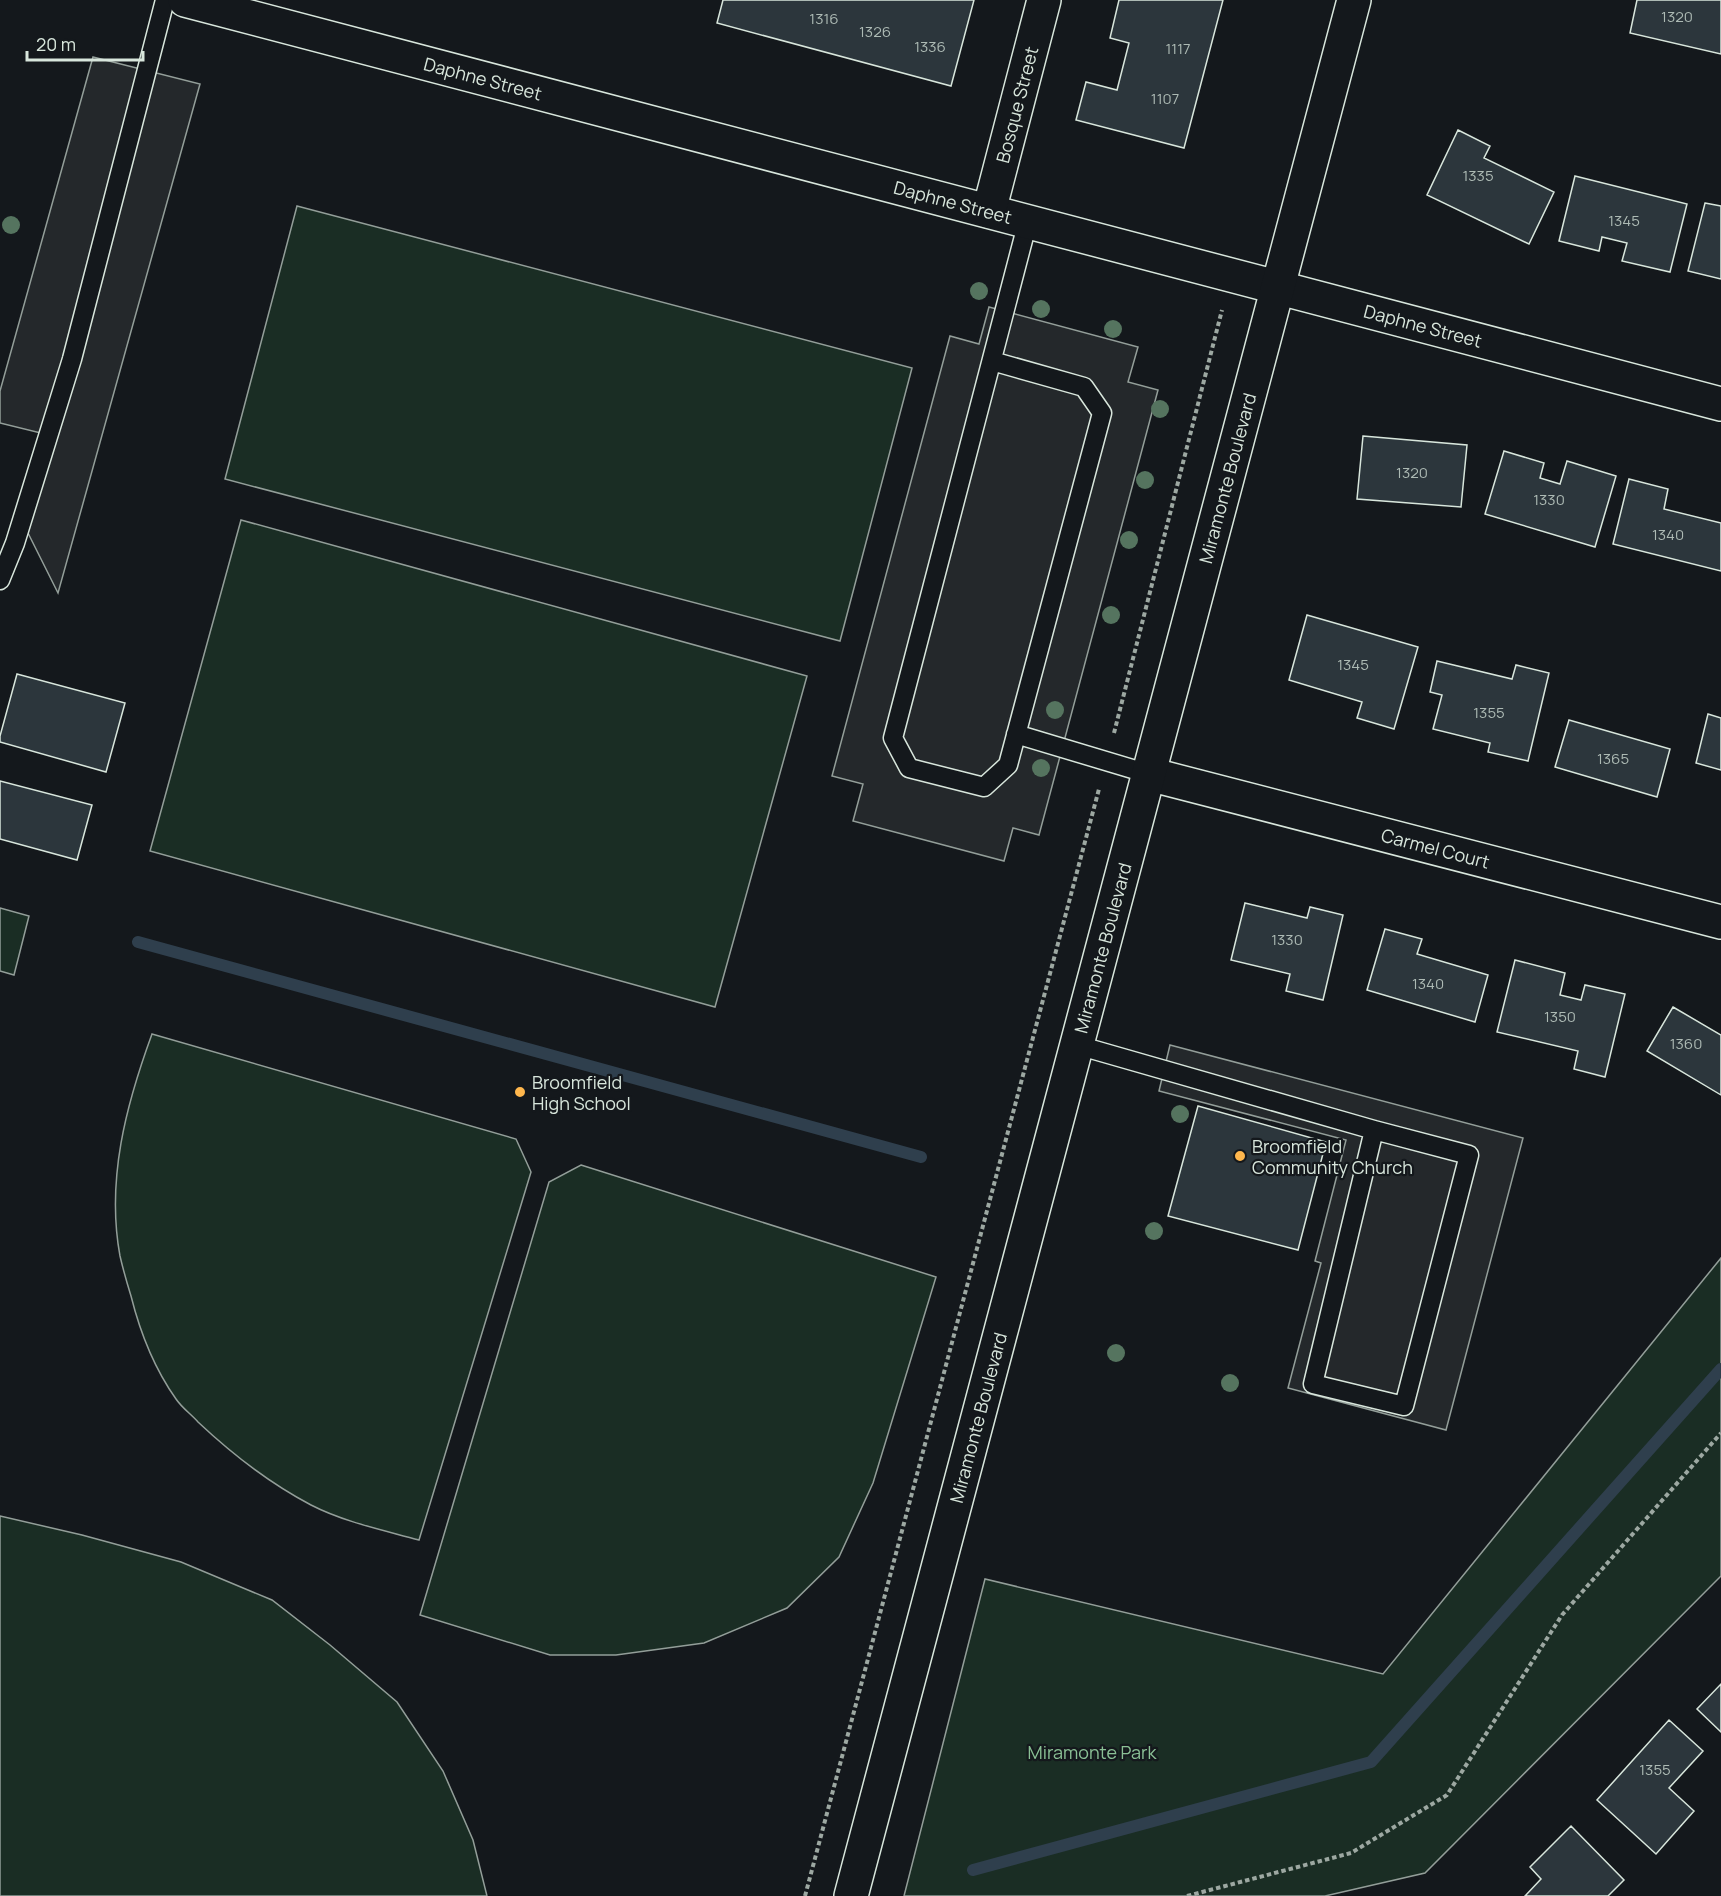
<svg xmlns="http://www.w3.org/2000/svg" width="1721" height="1896" viewBox="0 0 1721 1896" font-family="Manrope,sans-serif">
  <style>
    .green { fill: #1a2d24; stroke: #939e99; stroke-width: 1.5 }
    .parking { fill: #24282b; stroke: #939e99; stroke-width: 1.5 }
    .lines { fill: none; stroke-linecap: round; stroke-linejoin: round }
    .stream { stroke: #2f3f4d; stroke-width: 12 }
    .building { fill: #2c363c; stroke: #d8e6dc; stroke-width: 1.5 }
    .service-casing { stroke: #d8e6dc; stroke-width: 21 }
    .minor-casing { stroke: #d8e6dc; stroke-width: 36 }
    .tertiary-casing { stroke: #d8e6dc; stroke-width: 36 }
    .path { stroke: #9da8a2; stroke-width: 4; stroke-dasharray: 4.5 3; stroke-linecap: butt }
    .service { stroke: #14181c; stroke-width: 18 }
    .minor { stroke: #14181c; stroke-width: 33 }
    .tertiary { stroke: #14181c; stroke-width: 33 }
    .tree { fill: #55745f }
    .poi-dot { fill: #ffb74d; stroke: #14181c; stroke-width: 2 }
    .labels { text-anchor: middle; dominant-baseline: central; stroke-width: 4.5; stroke-linejoin: round; paint-order: stroke }
    .number-label { font-size: 15px; fill: #adbab4 }
    .street-label { font-size: 18px; fill: #d8e6dc; stroke: #14181c }
    .poi-label { font-size: 18px; fill: #d8e6dc; stroke: #14181c; text-anchor: start }
    .park-label { font-size: 18px; fill: #8ac095; stroke: #14181c }
  </style>
  <rect width="100%" height="100%" fill="#14181c"/>
  <path class="green" d="M297 206 912 368 840 641 225 479Z
    M241 520 807 676 715 1007 150 851Z
    M0 908 29 916 14 975 0 971Z
    M152 1034 516 1139 531 1172 419 1540C383 1530 344 1522 311 1505 269 1483 232 1454 198 1422 191 1414 182 1408 176 1399 154 1368 140 1332 131 1296 127 1283 123 1269 120 1256 106 1180 126 1105 152 1034Z
    M581 1165 936 1277 873 1483 839 1557 787 1608 704 1643 616 1655H550L420 1615 549 1182Z
    M1721 1258V1576L1425 1873 1325 1896H904L985 1579 1383 1674Z
    M0 1516 82 1535 181 1562 272 1600 330 1645 397 1702 443 1771 473 1840 487 1896H0Z"/>
  <path class="parking" d="M93 57 200 84 58 593 19 515 49 435 0 423V391Z
    M989 307 1138 347 1128 382 1158 390 1039 835 1013 828 1004 861 853 821 863 784 832 776 950 336 979 344Z
    M1170 1045 1523 1138 1446 1430 1288 1388 1321 1263 1315 1261 1346 1140 1159 1091Z"/>
  <g class="lines">
    <path class="stream" d="M138 942 921 1157
      M973 1870 1371 1762 1721 1369"/>
  </g>
  <path class="building" d="M723 0H974L951 86 717 23Z
    M1119 0H1223L1184 148 1076 120 1086 82 1117 90 1129 43 1110 38Z
    M1637 0H1721V54L1630 33Z
    M1458 130 1490 146 1484 158 1554 192 1529 244 1427 195Z
    M1575 176 1687 204 1670 272 1622 261 1627 243 1602 237 1599 251 1559 241Z
    M1705 203 1721 206V279L1688 271Z
    M1363 436 1467 445 1461 507 1357 499Z
    M1504 451 1544 463 1540 478 1560 484 1567 461 1616 476 1595 547 1485 514Z
    M1629 479 1668 489 1664 509 1721 523V571L1613 544Z
    M1307 615 1418 647 1394 729 1357 718 1362 702 1289 680Z
    M1437 661 1512 679 1516 665 1549 673 1528 761 1488 752 1490 743 1433 729 1442 695 1430 692Z
    M17 674 125 703 106 772 0 742V736Z
    M1708 714 1721 718V770L1696 763Z
    M1569 720 1670 749 1657 797 1555 767Z
    M0 781 92 805 77 860 0 839Z
    M1245 903 1307 918 1310 907 1343 915 1323 1000 1286 991 1290 974 1231 960Z
    M1385 929 1422 939 1417 954 1488 975 1475 1022 1367 990Z
    M1515 960 1565 973 1560 995 1581 1000 1585 985 1625 994 1605 1077 1574 1069 1578 1051 1497 1032Z
    M1673 1007 1721 1035V1095L1647 1051Z
    M1198 1106 1326 1142 1298 1250 1168 1216Z
    M1721 1684V1732L1697 1709Z
    M1669 1720 1703 1751 1669 1788 1694 1811 1656 1854 1597 1800Z
    M1571 1826 1624 1880 1608 1896H1525L1541 1879 1530 1867Z"/>
  <g class="lines">
    <defs>
      <path id="service" d="M992 361 1084 387 1102 413 1008 765 984 787 909 768 893 738 1028 221
        M0 580 15 543 72 359 165 0
        M1016 734 1149 774
        M1077 1045 1374 1130 1469 1155 1404 1406 1313 1384 1374 1130"/>
      <g id="minor">
        <path id="s1" d="M185 0 1721 404"/>
        <path id="s2" d="M989 211 1044 0"/>
        <path id="s3" d="M1149 774 1721 922"/>
      </g>
      <g id="tertiary">
        <path id="s4" d="M851 1896 1354 0"/>
      </g>
    </defs>
    <use href="#service" class="service-casing"/>
    <use href="#minor" class="minor-casing"/>
    <use href="#tertiary" class="tertiary-casing"/>
    <path class="path" d="M1114 733 1222 310
      M805 1896 1099 789
      M1187 1896 1351 1853 1447 1795 1562 1615 1721 1433"/>
    <use href="#service" class="service"/>
    <use href="#minor" class="minor"/>
    <use href="#tertiary" class="tertiary"/>
  </g>
  <g class="tree">
    <circle cx="11" cy="225" r="9"/>
    <circle cx="979" cy="291" r="9"/>
    <circle cx="1041" cy="309" r="9"/>
    <circle cx="1113" cy="329" r="9"/>
    <circle cx="1160" cy="409" r="9"/>
    <circle cx="1145" cy="480" r="9"/>
    <circle cx="1129" cy="540" r="9"/>
    <circle cx="1111" cy="615" r="9"/>
    <circle cx="1055" cy="710" r="9"/>
    <circle cx="1041" cy="768" r="9"/>
    <circle cx="1180" cy="1114" r="9"/>
    <circle cx="1154" cy="1231" r="9"/>
    <circle cx="1116" cy="1353" r="9"/>
    <circle cx="1230" cy="1383" r="9"/>
  </g>
  <g class="poi-dot">
    <circle cx="520" cy="1092" r="6"/>
    <circle cx="1240" cy="1156" r="6"/>
  </g>
  <g class="labels">
    <g class="number-label">
      <text x="1677" y="16">1320</text>
      <text x="824" y="18">1316</text>
      <text x="875" y="31">1326</text>
      <text x="930" y="46">1336</text>
      <text x="1178" y="48">1117</text>
      <text x="1165" y="98">1107</text>
      <text x="1478" y="175">1335</text>
      <text x="1624" y="220">1345</text>
      <text x="1412" y="472">1320</text>
      <text x="1549" y="499">1330</text>
      <text x="1668" y="534">1340</text>
      <text x="1353" y="664">1345</text>
      <text x="1489" y="712">1355</text>
      <text x="1613" y="758">1365</text>
      <text x="1287" y="939">1330</text>
      <text x="1428" y="983">1340</text>
      <text x="1560" y="1016">1350</text>
      <text x="1686" y="1043">1360</text>
      <text x="1655" y="1769">1355</text>
    </g>
    <g class="street-label">
      <text stroke="none"><textPath href="#s1" startOffset="308">Daphne Street</textPath></text>
      <text stroke="none"><textPath href="#s2" startOffset="110">Bosque Street</textPath></text>
      <text stroke="none"><textPath href="#s1" startOffset="794">Daphne Street</textPath></text>
      <text stroke="none"><textPath href="#s1" startOffset="1280">Daphne Street</textPath></text>
      <text stroke="none"><textPath href="#s4" startOffset="1467">Miramonte Boulevard</textPath></text>
      <text stroke="none"><textPath href="#s3" startOffset="296">Carmel Court</textPath></text>
      <text stroke="none"><textPath href="#s4" startOffset="981">Miramonte Boulevard</textPath></text>
      <text stroke="none"><textPath href="#s4" startOffset="495">Miramonte Boulevard</textPath></text>
    </g>
    <g class="poi-label">
      <text x="532" y="1082">Broomfield<tspan x="532" dy="21">High School</tspan></text>
      <text x="1252" y="1146">Broomfield<tspan x="1252" dy="21">Community Church</tspan></text>
    </g>
    <g class="park-label">
      <text x="1092" y="1752">Miramonte Park</text>
    </g>
  </g>
  <path d="M27 51v9h116v-9" fill="none" stroke="#d8e6dc" stroke-width="3"/>
  <text x="36" y="51" font-size="18" fill="#d8e6dc" stroke="#14181c" stroke-width="4.5" paint-order="stroke">20 m</text>
</svg>
